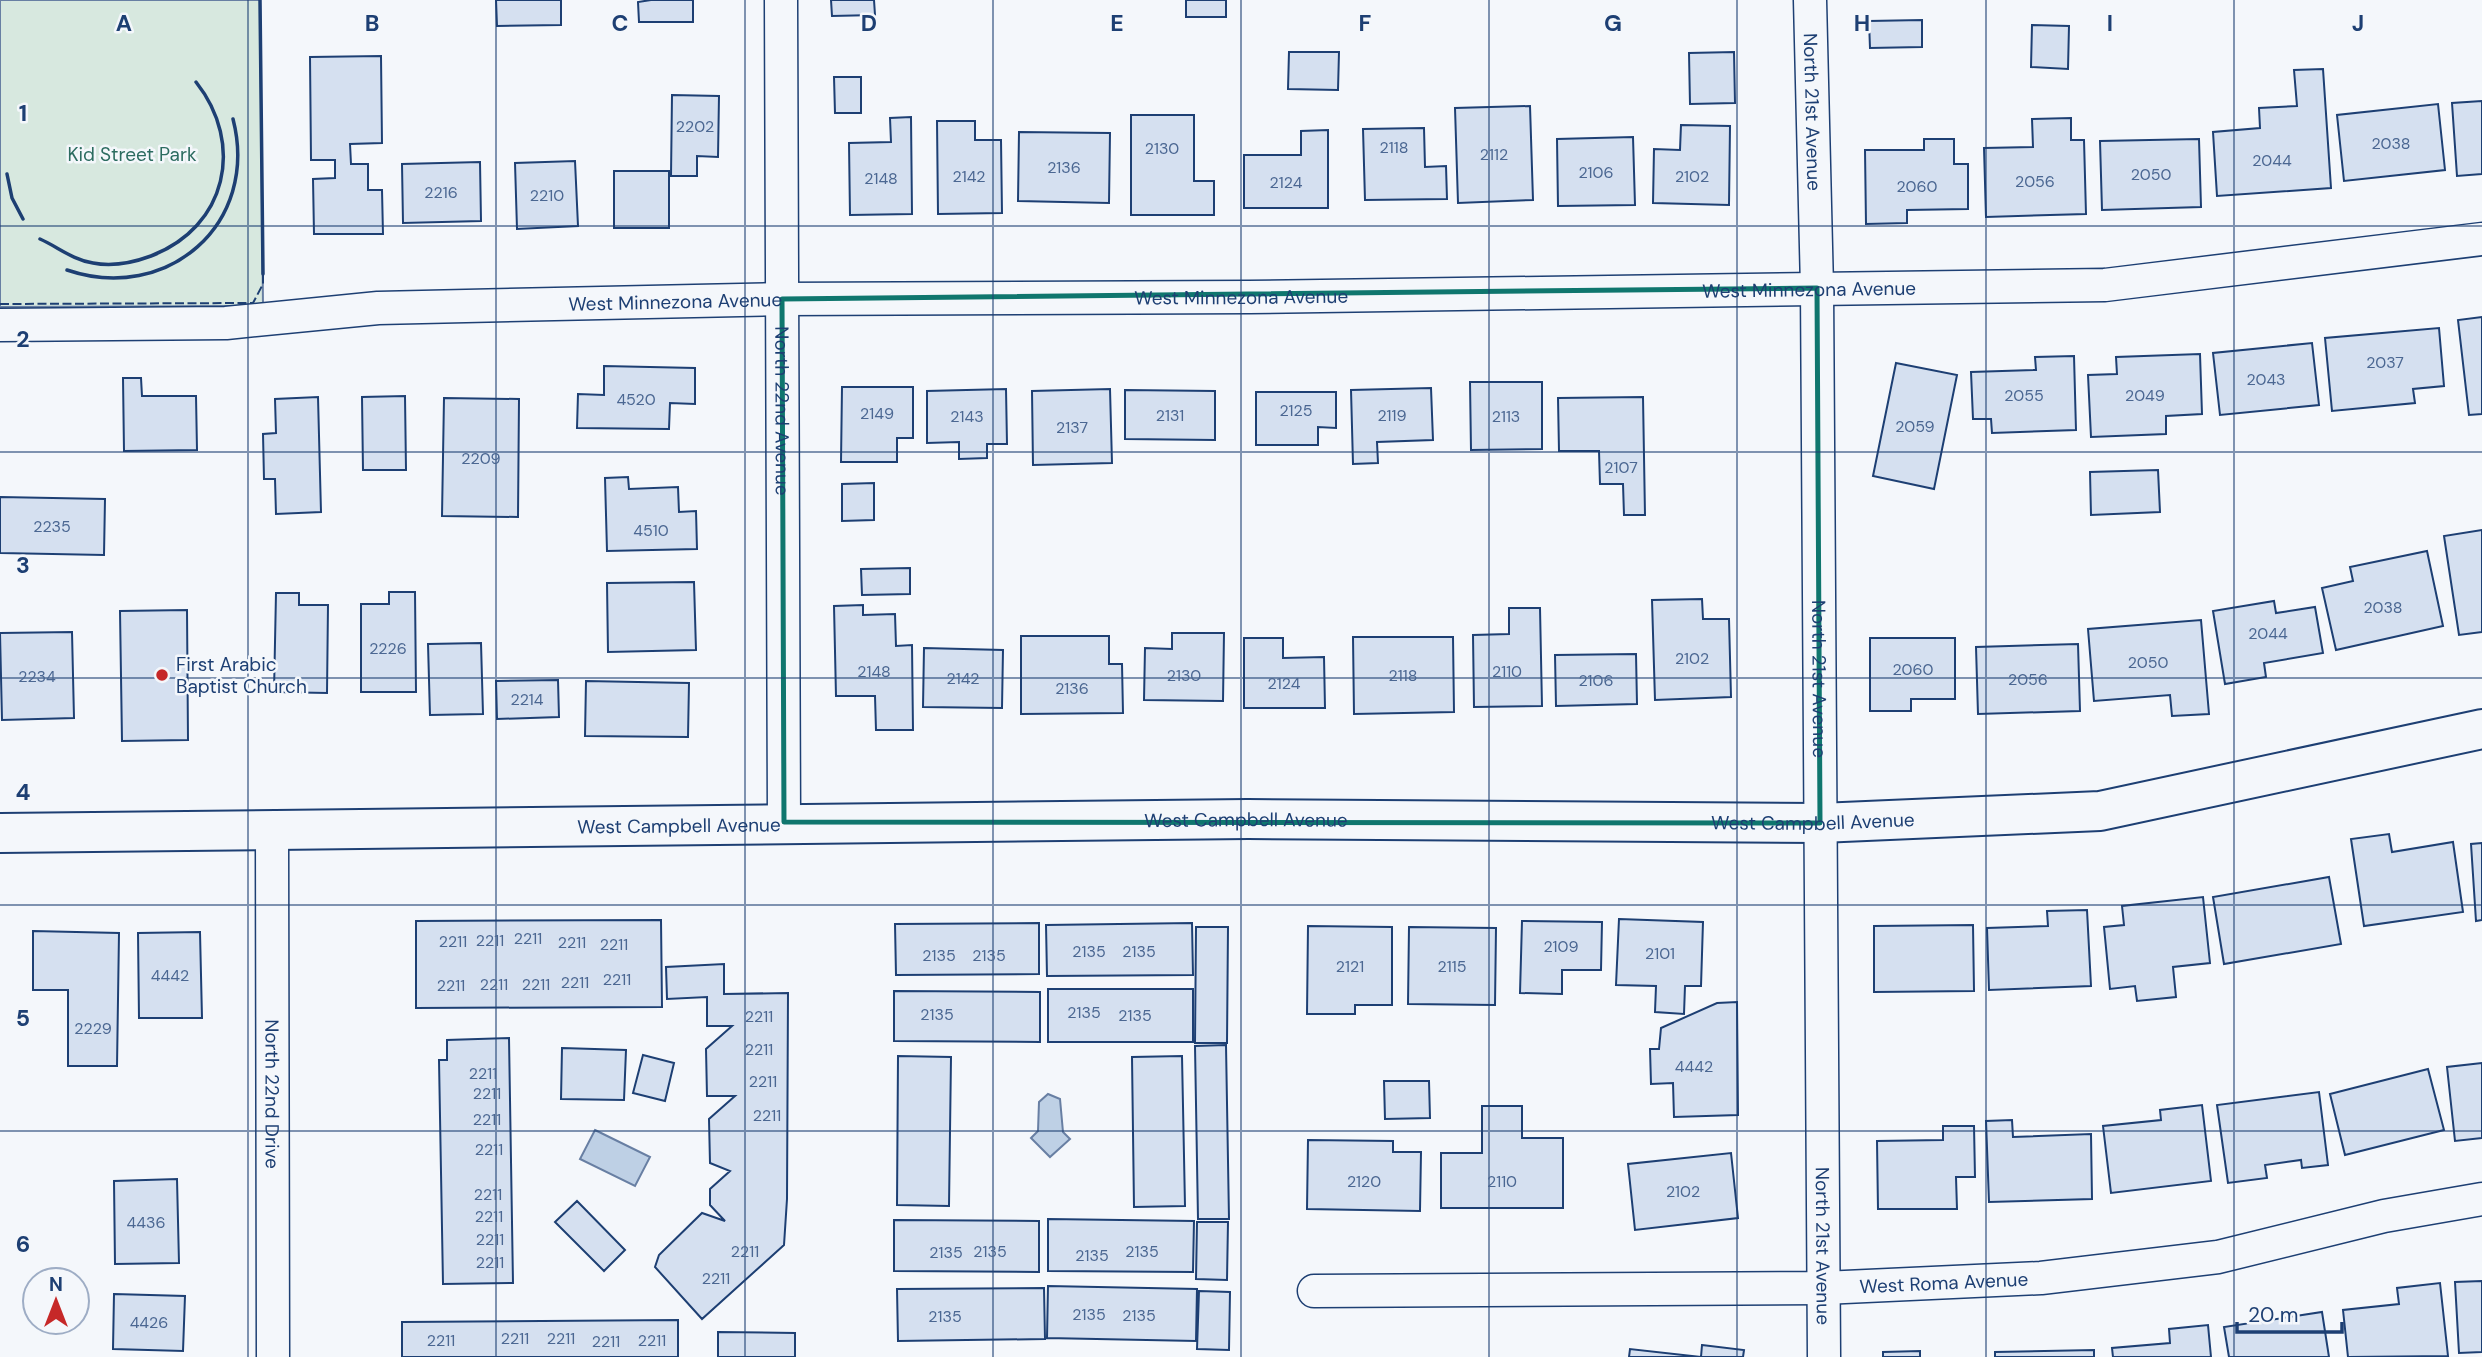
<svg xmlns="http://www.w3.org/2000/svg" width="2482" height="1357" viewBox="0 0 2482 1357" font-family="'DM Sans',sans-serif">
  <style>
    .green { fill: #d7e8df; stroke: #687fa3; stroke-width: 2 }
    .water { fill: #bed0e5; stroke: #687fa3; stroke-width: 2 }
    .building { fill: #d5e0f0; stroke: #1d3f73; stroke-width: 2 }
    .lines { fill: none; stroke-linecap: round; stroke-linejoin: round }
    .minor-casing { stroke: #1d3f73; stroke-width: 35 }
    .tertiary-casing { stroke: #1d3f73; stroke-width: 42 }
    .minor { stroke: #f4f7fb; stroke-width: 32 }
    .tertiary { stroke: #f4f7fb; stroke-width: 38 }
    .fence { stroke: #1d3f73; stroke-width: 2; stroke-dasharray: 9 3.5; stroke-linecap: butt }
    .wall { stroke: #1d3f73; stroke-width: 3.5 }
    .marked { fill: none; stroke: #0f766e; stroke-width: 5; stroke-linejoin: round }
    .grid { fill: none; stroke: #1d3f73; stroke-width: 2; stroke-opacity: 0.55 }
    .poi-dot { fill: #c62828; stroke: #f4f7fb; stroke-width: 2.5 }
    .labels { text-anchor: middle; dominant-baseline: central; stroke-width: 5; stroke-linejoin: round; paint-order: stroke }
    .number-label { font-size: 16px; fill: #4b6792 }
    .street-label { font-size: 19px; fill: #1d3f73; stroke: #f4f7fb }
    .park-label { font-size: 19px; fill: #2c6c60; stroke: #f4f7fb }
    .poi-label { font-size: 19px; fill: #1d3f73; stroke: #f4f7fb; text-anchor: start }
    .grid-label { font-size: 23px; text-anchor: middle; font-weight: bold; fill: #1d3f73; stroke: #f4f7fb; stroke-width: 5; stroke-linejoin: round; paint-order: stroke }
  </style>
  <rect width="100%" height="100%" fill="#f4f7fb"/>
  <path class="green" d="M0 0H260L263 306 0 307Z"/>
  <path class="water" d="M1048 1094 1060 1099 1063 1132 1070 1139 1050 1157 1031 1138 1038 1131 1039 1102Z
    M595 1130 650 1157 635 1186 580 1159Z"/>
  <path class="building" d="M496 0H561V25L497 26Z
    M651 0H693V22H639L638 2Z
    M831 0H874L875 15 832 16Z
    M1186 0H1226V17H1186Z
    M1922 20V47L1870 48 1869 21Z
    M2032 25 2069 26 2068 69 2031 67Z
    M1289 52H1339L1338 90 1288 89Z
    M1734 52 1735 103 1690 104 1689 53Z
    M381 56 382 143 350 144 351 164H368V190H382L383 234H314L313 179 335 178V160H311L310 57Z
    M2323 69 2331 188 2217 196 2213 132 2260 128 2259 108 2297 106 2294 70Z
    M834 77H861V113H835Z
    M672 95 719 96 718 157 697 156V176H671Z
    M2482 101V174L2457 176 2452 103Z
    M2438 104 2445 170 2344 181 2337 115Z
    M1530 106 1533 200 1458 203 1455 108Z
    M1131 115H1194V181H1214V215H1131Z
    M911 117 912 214 850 215 849 143 891 142 890 118Z
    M2071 118V140H2084L2086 214 1986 217 1984 148 2033 147 2032 119Z
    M937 121H975V140H1001L1002 213 938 214Z
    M1681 125 1730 126 1729 205 1653 203 1654 149 1680 150Z
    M1424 128 1425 167 1446 166 1447 199 1365 200 1363 129Z
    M1328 130V208H1244V155H1301V131Z
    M1019 132 1110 133 1109 203 1018 201Z
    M1633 137 1635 205 1558 206 1557 139Z
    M1924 139H1954V164H1968V209L1907 210V223L1866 224 1865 150H1924Z
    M2199 139 2201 207 2102 210 2100 141Z
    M575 161 578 226 517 229 515 163Z
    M480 162 481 221 403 223 402 164Z
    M614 171H669V228H614Z
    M2482 317V414L2469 415 2458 320Z
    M2439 328 2444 386 2413 389 2415 403 2332 411 2325 338Z
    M2312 343 2319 405 2220 415 2213 353Z
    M2200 354 2202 414 2166 416V434L2091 437 2088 375 2117 374 2116 357Z
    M2074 356 2076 430 1992 433 1991 419H1973L1971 372 2036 370 2035 357Z
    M1896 363 1957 375 1934 489 1873 476Z
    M604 366 695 368V404L670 403 669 429 577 428 578 394 604 395Z
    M123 378H141L142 396H196L197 450 124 451Z
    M1470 382H1542V449L1471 450Z
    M842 387H913V438H897V462H841Z
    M1431 388 1433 440 1377 442 1378 463 1353 464 1351 390Z
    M1006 389 1007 444H987V458L959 459V442L927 443V391Z
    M1110 389 1112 463 1033 465 1032 391Z
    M1125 390 1215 391V440L1125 439Z
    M1256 392H1336V428L1318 427V445H1256Z
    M405 396 406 470H363L362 397Z
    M318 397 321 512 276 514 275 479H264L263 434 276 433 275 399Z
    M1643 397 1645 515H1624L1623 484H1600L1599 451H1559L1558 398Z
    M444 398 519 399 518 517 442 516Z
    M2158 470 2160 512 2091 515 2090 472Z
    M628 477 629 489 678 487 679 512 696 511 697 549 607 551 605 478Z
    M874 483V520L842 521V484Z
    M0 497 105 499 104 555 0 553Z
    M2482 530V632L2459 635 2444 536Z
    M2427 551 2443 626 2336 650 2322 588 2353 581 2350 567Z
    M910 568V594L862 595 861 569Z
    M694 582 696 650 608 652 607 583Z
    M389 592H415L416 692H361V604H389Z
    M276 593H299V605H328L327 693 274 692Z
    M1702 599 1703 619H1729L1731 697 1655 700 1652 600Z
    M2274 601 2276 613 2315 607 2323 653 2264 663 2266 677 2225 684 2213 611Z
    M863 605V615L895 614 896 646 912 645 913 730H876L875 696H836L834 606Z
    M1509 608H1540L1542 706 1474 707 1473 635 1509 634Z
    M187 610 188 740 122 741 120 611Z
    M2201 620 2209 714 2172 716 2170 695 2094 701 2088 629Z
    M72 632 74 718 2 720 0 633Z
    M1172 633H1224L1223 701 1144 700 1145 648 1172 649Z
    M1021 636H1109V664H1122L1123 713 1021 714Z
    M1353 637H1453L1454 712 1354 714Z
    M1244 638H1283V658L1324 657 1325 708H1244Z
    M1870 638H1955V699H1911V711H1870Z
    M481 643 483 714 430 715 428 644Z
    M2078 644 2080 711 1978 714 1976 647Z
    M924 648 1003 650 1002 708 923 707Z
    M1636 654 1637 704 1556 706 1555 655Z
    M558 680 559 717 497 719 496 681Z
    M586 681 689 683 688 737 585 736Z
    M2389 834 2392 852 2453 842 2463 912 2364 926 2351 839Z
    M2482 843V920L2476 921 2471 844Z
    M2329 877 2341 944 2224 964 2213 897Z
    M2203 897 2210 963 2173 967 2176 997 2137 1001 2135 986 2110 989 2104 927 2124 925 2122 906Z
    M2087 910 2091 986 1989 990 1987 928 2048 926 2047 911Z
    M1619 919 1703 922 1701 986H1685L1684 1014 1655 1012 1656 986 1616 985Z
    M661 920 662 1007 416 1008V921Z
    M1522 921 1602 922 1601 970H1562V994L1520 993Z
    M1039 923V974L896 975 895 924Z
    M1192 923 1193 975 1047 976 1046 925Z
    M1973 925 1974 991 1874 992V926Z
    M1308 926 1392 927V1005H1355V1014H1307Z
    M1196 927H1228L1227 1043H1195Z
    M1409 927 1496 928 1495 1005 1408 1004Z
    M33 931 119 933 117 1066H68V990H33Z
    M200 932 202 1018H139L138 933Z
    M724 964V994L788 993 787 1199 784 1245 702 1319 655 1267 659 1255 702 1213 725 1221 710 1205V1189L730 1171 710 1163 709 1119 735 1096H707L706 1049 732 1026H707V997L667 999 666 967Z
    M1048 989H1193V1042H1048Z
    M894 991 1040 992V1042L894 1041Z
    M1737 1002 1738 1115 1674 1117 1673 1083 1651 1084 1650 1049H1659L1661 1028 1717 1003Z
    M509 1038 513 1283 443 1284 439 1060H447V1040Z
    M1226 1045 1229 1219H1198L1195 1046Z
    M562 1048 626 1050 624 1100 561 1099Z
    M643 1055 674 1063 665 1101 633 1093Z
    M898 1056 951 1057 949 1206 897 1205Z
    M1182 1056 1185 1206 1134 1207 1132 1057Z
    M2482 1063V1138L2455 1141 2447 1067Z
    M2428 1069 2444 1130 2345 1155 2330 1094Z
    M1384 1081H1429L1430 1118 1385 1119Z
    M2319 1092 2328 1165 2302 1168 2301 1160 2265 1165 2267 1178 2228 1183 2217 1105Z
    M2202 1105 2211 1181 2111 1193 2103 1126 2161 1120 2160 1110Z
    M1482 1106H1522V1138H1563V1208H1441V1153H1482Z
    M2012 1120 2013 1137 2091 1134 2092 1199 1989 1202 1986 1121Z
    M1943 1126H1974L1975 1177H1956L1957 1209H1878L1877 1141 1943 1140Z
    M1308 1140 1393 1141V1152H1421L1420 1211 1307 1209Z
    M1731 1153 1738 1218 1635 1230 1628 1164Z
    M177 1179 179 1263 115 1264 114 1181Z
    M577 1201 625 1250 604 1271 555 1222Z
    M1048 1219 1194 1221 1193 1272 1048 1271Z
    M894 1220 1039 1221V1272L894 1271Z
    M1197 1222H1228L1227 1280 1196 1279Z
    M2482 1281V1352L2459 1353 2455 1282Z
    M2440 1283 2448 1356 2348 1357 2343 1310 2399 1304 2397 1288Z
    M1048 1286 1197 1289 1196 1341 1047 1338Z
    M1044 1288 1045 1339 898 1341 897 1289Z
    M1199 1291 1230 1292 1229 1350 1197 1349Z
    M114 1294 185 1296 183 1351 113 1349Z
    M2322 1312 2329 1357H2229L2224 1327Z
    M678 1320V1357H402V1322Z
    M2208 1325 2211 1357H2113L2112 1348 2170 1343 2169 1329Z
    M718 1332 795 1333V1357H718Z
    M1702 1345 1744 1350 1743 1357H1629L1630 1349 1701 1357Z
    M2094 1350V1357H1995V1352Z
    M1920 1351V1357H1883V1352Z"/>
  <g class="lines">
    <defs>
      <g id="minor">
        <path id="s1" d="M781 0 784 822"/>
        <path id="s2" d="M1810 0 1817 288 1824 1357"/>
        <path id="s3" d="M0 325 226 323 378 308 782 299 1249 297 2105 285 2482 239"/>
        <path id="s4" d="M272 830 273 1357"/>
        <path id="s5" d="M1314 1291 1823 1288 2041 1278 2218 1257 2384 1216 2482 1199"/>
      </g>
      <g id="tertiary">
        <path id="s6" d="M0 833 1248 819 1820 823 2100 811 2482 729"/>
      </g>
    </defs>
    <use href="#minor" class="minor-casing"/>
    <use href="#tertiary" class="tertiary-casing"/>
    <use href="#minor" class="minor"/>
    <use href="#tertiary" class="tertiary"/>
    <path class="fence" d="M0 304 253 303 263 284V274"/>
    <path class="wall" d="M260 0 263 274
      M7 174 12 198 23 219
      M40 239C58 247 73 260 93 263 113 267 132 263 151 256 227 227 245 144 196 82
      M67 270C167 304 260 224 233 119"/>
  </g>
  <path class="marked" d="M1817 288 1820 823 784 822 782 299Z"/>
  <path class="grid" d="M248 0V1357M496 0V1357M745 0V1357M993 0V1357M1241 0V1357M1489 0V1357M1737 0V1357M1986 0V1357M2234 0V1357M0 226H2482M0 452H2482M0 678H2482M0 905H2482M0 1131H2482"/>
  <circle class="poi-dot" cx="162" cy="675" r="7"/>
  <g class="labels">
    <g class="number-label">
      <text x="695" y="126">2202</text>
      <text x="2391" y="143">2038</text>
      <text x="1394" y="147">2118</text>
      <text x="1162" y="148">2130</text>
      <text x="1494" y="154">2112</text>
      <text x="2272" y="160">2044</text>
      <text x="1064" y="167">2136</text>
      <text x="1596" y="172">2106</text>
      <text x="2151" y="174">2050</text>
      <text x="969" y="176">2142</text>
      <text x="1692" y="176">2102</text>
      <text x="881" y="178">2148</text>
      <text x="2035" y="181">2056</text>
      <text x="1286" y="182">2124</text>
      <text x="1917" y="186">2060</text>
      <text x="441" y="192">2216</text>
      <text x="547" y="195">2210</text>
      <text x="2385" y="362">2037</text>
      <text x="2266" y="379">2043</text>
      <text x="2024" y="395">2055</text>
      <text x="2145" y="395">2049</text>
      <text x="636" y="399">4520</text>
      <text x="1296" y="410">2125</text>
      <text x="877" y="413">2149</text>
      <text x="1170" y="415">2131</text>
      <text x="1392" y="415">2119</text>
      <text x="967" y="416">2143</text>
      <text x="1506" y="416">2113</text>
      <text x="1915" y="426">2059</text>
      <text x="1072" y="427">2137</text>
      <text x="481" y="458">2209</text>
      <text x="1621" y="467">2107</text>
      <text x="52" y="526">2235</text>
      <text x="651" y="530">4510</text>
      <text x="2383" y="607">2038</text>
      <text x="2268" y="633">2044</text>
      <text x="388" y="648">2226</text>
      <text x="1692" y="658">2102</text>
      <text x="2148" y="662">2050</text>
      <text x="1913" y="669">2060</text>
      <text x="874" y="671">2148</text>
      <text x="1507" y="671">2110</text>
      <text x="1184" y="675">2130</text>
      <text x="1403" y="675">2118</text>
      <text x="37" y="676">2234</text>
      <text x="963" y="678">2142</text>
      <text x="2028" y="679">2056</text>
      <text x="1596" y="680">2106</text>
      <text x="1284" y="683">2124</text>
      <text x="1072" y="688">2136</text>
      <text x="527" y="699">2214</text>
      <text x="528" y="938">2211</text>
      <text x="490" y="940">2211</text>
      <text x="453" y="941">2211</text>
      <text x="572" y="942">2211</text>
      <text x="614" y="944">2211</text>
      <text x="1561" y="946">2109</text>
      <text x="1089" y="951">2135</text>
      <text x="1139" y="951">2135</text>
      <text x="1660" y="953">2101</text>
      <text x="939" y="955">2135</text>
      <text x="989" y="955">2135</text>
      <text x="1350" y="966">2121</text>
      <text x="1452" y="966">2115</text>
      <text x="170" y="975">4442</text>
      <text x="617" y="979">2211</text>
      <text x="575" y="982">2211</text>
      <text x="494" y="984">2211</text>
      <text x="536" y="984">2211</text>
      <text x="451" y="985">2211</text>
      <text x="1084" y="1012">2135</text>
      <text x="937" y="1014">2135</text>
      <text x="1135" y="1015">2135</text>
      <text x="759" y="1016">2211</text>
      <text x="93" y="1028">2229</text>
      <text x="759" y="1049">2211</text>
      <text x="1694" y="1066">4442</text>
      <text x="483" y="1073">2211</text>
      <text x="763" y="1081">2211</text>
      <text x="487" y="1093">2211</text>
      <text x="767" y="1115">2211</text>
      <text x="487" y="1119">2211</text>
      <text x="489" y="1149">2211</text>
      <text x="1364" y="1181">2120</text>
      <text x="1502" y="1181">2110</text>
      <text x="1683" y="1191">2102</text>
      <text x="488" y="1194">2211</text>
      <text x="489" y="1216">2211</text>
      <text x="146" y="1222">4436</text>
      <text x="490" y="1239">2211</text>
      <text x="745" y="1251">2211</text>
      <text x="990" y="1251">2135</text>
      <text x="1142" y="1251">2135</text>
      <text x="946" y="1252">2135</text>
      <text x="1092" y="1255">2135</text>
      <text x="490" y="1262">2211</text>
      <text x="716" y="1278">2211</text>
      <text x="1089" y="1314">2135</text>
      <text x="1139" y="1315">2135</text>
      <text x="945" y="1316">2135</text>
      <text x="149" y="1322">4426</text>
      <text x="515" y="1338">2211</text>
      <text x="561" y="1338">2211</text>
      <text x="441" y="1340">2211</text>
      <text x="652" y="1340">2211</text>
      <text x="606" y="1341">2211</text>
    </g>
    <g class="street-label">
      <text stroke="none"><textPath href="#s2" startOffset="112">North 21st Avenue</textPath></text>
      <text stroke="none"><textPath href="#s3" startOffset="1810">West Minnezona Avenue</textPath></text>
      <text stroke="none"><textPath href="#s3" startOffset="1242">West Minnezona Avenue</textPath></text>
      <text stroke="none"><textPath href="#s3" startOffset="676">West Minnezona Avenue</textPath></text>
      <text stroke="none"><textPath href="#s1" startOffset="411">North 22nd Avenue</textPath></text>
      <text stroke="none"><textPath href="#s2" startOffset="679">North 21st Avenue</textPath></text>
      <text stroke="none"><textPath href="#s6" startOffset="1246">West Campbell Avenue</textPath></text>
      <text stroke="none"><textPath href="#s6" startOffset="1813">West Campbell Avenue</textPath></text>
      <text stroke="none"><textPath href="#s6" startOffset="679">West Campbell Avenue</textPath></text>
      <text stroke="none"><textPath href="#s4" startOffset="264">North 22nd Drive</textPath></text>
      <text stroke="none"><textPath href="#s2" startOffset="1246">North 21st Avenue</textPath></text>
      <text stroke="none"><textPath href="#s5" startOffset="630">West Roma Avenue</textPath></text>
    </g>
    <g class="park-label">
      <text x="132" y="154">Kid Street Park</text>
    </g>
    <g class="poi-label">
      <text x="176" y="664">First Arabic<tspan x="176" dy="22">Baptist Church</tspan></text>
    </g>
  </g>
  <g class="grid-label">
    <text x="124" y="31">A</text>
    <text x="372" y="31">B</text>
    <text x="620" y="31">C</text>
    <text x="869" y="31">D</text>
    <text x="1117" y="31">E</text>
    <text x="1365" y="31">F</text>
    <text x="1613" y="31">G</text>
    <text x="1862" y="31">H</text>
    <text x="2110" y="31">I</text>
    <text x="2358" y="31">J</text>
    <text x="23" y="121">1</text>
    <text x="23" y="347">2</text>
    <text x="23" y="573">3</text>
    <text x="23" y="800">4</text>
    <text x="23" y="1026">5</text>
    <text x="23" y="1252">6</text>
  </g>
  <g transform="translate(56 1301)"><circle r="33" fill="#f4f7fb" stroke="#9eadc5" stroke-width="2"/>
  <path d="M0-5L12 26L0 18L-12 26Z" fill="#c62828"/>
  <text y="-10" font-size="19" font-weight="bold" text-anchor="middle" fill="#1d3f73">N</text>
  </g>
  <path d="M2237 1322v10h105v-10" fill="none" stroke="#1d3f73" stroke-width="3.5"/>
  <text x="2248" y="1322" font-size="21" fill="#1d3f73" stroke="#f4f7fb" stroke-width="5" paint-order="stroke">20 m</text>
</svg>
